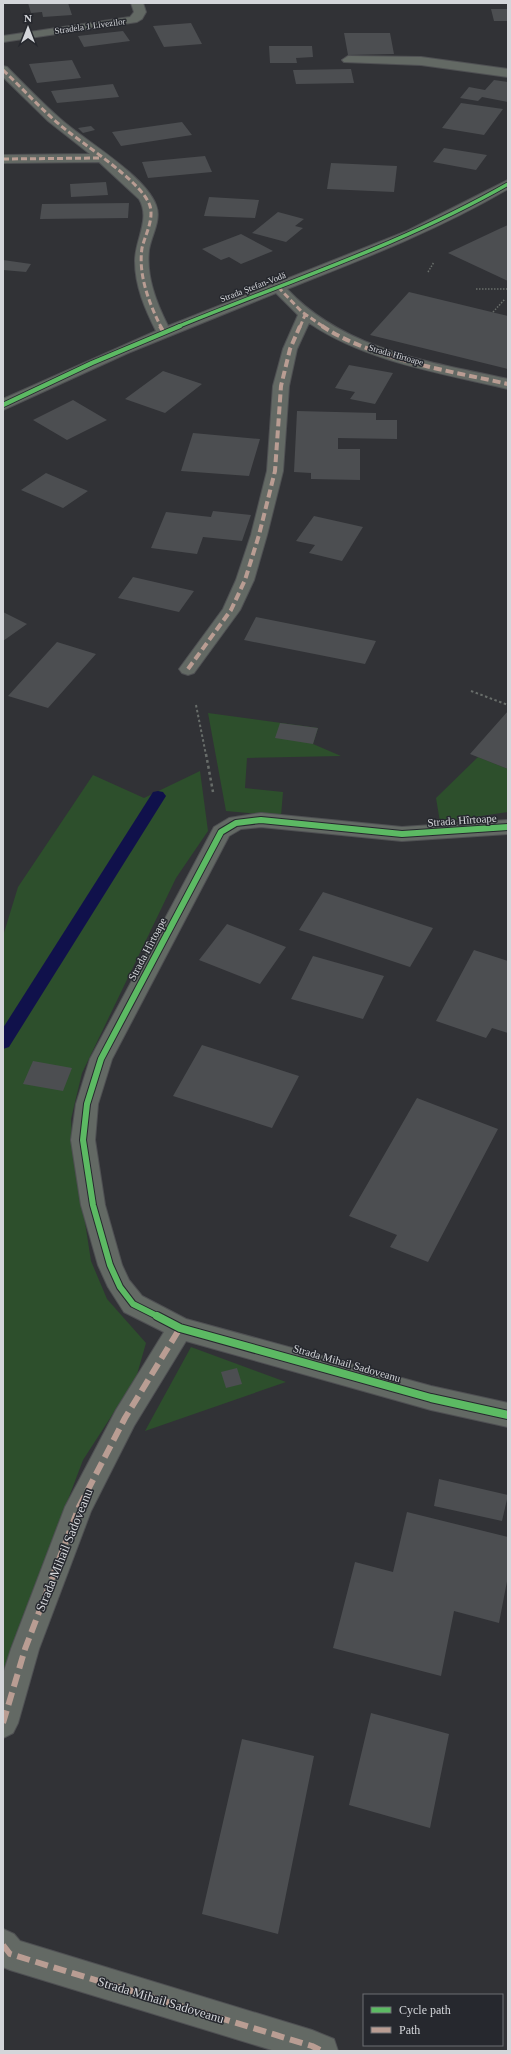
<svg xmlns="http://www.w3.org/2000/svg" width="511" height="2054" viewBox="0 0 511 2054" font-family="'Times New Roman',serif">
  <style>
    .green { fill: #2d4f2c }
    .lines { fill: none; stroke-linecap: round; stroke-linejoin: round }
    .stream { fill: #10114b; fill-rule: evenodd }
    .building { fill: #4c4e51 }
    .minor-casing { stroke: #4f5053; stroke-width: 2 }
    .path-far2 { stroke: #686d6a; stroke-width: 1.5; stroke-dasharray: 1.5 1.5; stroke-linecap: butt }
    .path-far1 { stroke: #686d6a; stroke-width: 2; stroke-dasharray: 2.5 2.5; stroke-linecap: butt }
    .path { stroke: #686d6a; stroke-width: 2.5; stroke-dasharray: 3 3; stroke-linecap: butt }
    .minor { fill: #636964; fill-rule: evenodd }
    .quiet-far2 { stroke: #b99d93; stroke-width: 3; stroke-dasharray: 6 3; stroke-linecap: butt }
    .quiet-far1 { stroke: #b99d93; stroke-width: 4; stroke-dasharray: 8 4; stroke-linecap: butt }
    .quiet { stroke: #b99d93; stroke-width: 6; stroke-dasharray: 13 6; stroke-linecap: butt }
    .cycleway-far3-casing { stroke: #26282e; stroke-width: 5 }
    .cycleway-far2-casing { stroke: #26282e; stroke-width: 6 }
    .cycleway-far1-casing { stroke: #26282e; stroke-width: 8 }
    .cycleway-casing { stroke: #26282e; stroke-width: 10 }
    .cycleway-far3 { stroke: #5cba63; stroke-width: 3.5 }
    .cycleway-far2 { stroke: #5cba63; stroke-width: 4.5 }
    .cycleway-far1 { stroke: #5cba63; stroke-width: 6 }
    .cycleway { stroke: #5cba63; stroke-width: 8 }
    .labels { text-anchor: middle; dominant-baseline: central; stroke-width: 3; stroke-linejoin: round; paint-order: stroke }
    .far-street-label { font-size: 9px; fill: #d4d6da; stroke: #26282e }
    .street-label { font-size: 11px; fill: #d4d6da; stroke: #26282e }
    .near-street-label { font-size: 13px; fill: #d4d6da; stroke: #26282e }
  </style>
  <rect width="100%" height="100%" fill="#313236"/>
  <path class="green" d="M208 713 318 728 313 744 341 756 247 758 245 788 283 792 281 816 226 811Z
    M478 757 508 769V812L440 822 436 798Z
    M200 771 208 831 176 878 82 1073 71 1119 72 1138 91 1261 107 1299 146 1343 136 1378 83 1460 3 1671V936L18 887 93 775 144 798Z
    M191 1347 286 1382 145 1431Z"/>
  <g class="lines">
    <path class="stream" d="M158 791 163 792 166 796 9 1047 3 1049V1028L153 792Z"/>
  </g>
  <path class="building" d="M28 3H68L72 15 43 17 42 12 31 13Z
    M491 9H508V21H494Z
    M191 23 202 44 164 47 153 26Z
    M123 31 130 41 84 47 78 36Z
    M344 33H390L394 54 348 55Z
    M269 46H312L313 57 296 58 297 63H270Z
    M72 60 81 78 37 83 29 64Z
    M351 69 354 83 296 84 293 70Z
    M494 80 508 82V102L482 97 478 101 460 98 469 87 485 90Z
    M113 84 119 97 57 103 51 91Z
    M461 103 503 109 484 135 442 128Z
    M182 122 192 135 121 146 112 132Z
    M91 126 95 130 83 133 78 128Z
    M444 148 487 155 476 170 433 162Z
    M205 156 212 172 148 178 142 162Z
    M331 163 397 166 394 192 327 189Z
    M106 182 108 195 71 197 70 184Z
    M209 197 259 200 255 218 204 216Z
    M129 203 128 218 40 219 42 204Z
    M278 212 304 219 295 226 303 228 286 242 252 233Z
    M508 225V281L448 253 499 229Z
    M241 234 273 251 241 264 229 257 221 260 202 249Z
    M3 260 31 264 26 272 3 270Z
    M409 292 508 316V369L370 335Z
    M349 365 393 373 375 404 350 399 355 392 335 388Z
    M163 371 202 384 165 413 125 399Z
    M73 400 107 420 67 440 33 420Z
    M297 411 376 413V420H397V439L338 438V449H360V480L311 479V473L294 472Z
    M193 433 260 439 249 476 181 471Z
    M46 473 88 491 63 508 21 490Z
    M213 511 251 515 242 541 203 537 197 554 151 548 166 512 211 517Z
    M314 516 363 527 342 561 309 553 315 545 296 541Z
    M133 577 194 591 179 612 118 598Z
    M3 612 27 624 3 641Z
    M256 617 376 641 365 664 244 640Z
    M57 642 96 654 48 708 8 696Z
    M508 711V769L470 754Z
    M280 723 318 728 313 744 275 738Z
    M323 892 433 928 410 967 299 930Z
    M227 924 286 947 260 984 199 960Z
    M474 950 508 961V1033L492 1028 486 1038 436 1021Z
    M313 956 384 976 363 1019 291 999Z
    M202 1045 299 1076 272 1128 173 1096Z
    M33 1061 72 1068 63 1091 23 1084Z
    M417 1098 498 1129 428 1262 390 1247 397 1235 349 1216Z
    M237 1368 242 1384 226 1388 221 1372Z
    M439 1479 508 1495 502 1521 434 1506Z
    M407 1512 508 1537V1576L499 1623 454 1611 441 1676 333 1648 355 1562 393 1572Z
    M371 1713 449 1734 430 1828 349 1805Z
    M242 1739 314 1756 278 1934 202 1914Z"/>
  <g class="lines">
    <defs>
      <path id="minor" d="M131 3H143L146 12 142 19 137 22 3 42V36L130 17 134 12Z
        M348 56 421 57 508 69V77L421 65 344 62 342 60Z
        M3 66 7 67C26 86 44 105 64 122 89 143 145 176 156 205 162 220 151 236 149 250 146 276 156 302 168 326L407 231 508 180V189C438 230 363 259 287 289 344 350 430 362 508 379V389C441 373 367 362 309 323L297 349 289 386 283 471 267 535 254 580 240 610 194 673 188 675 182 673 179 669 223 609 236 580 251 535 267 471 273 386 283 349 298 315 276 293 128 353 3 410V399L156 331C145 309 135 286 135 261 135 239 151 219 139 199L99 162 3 163V155L90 154 48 121 3 77Z
        M261 813 402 827 508 820V834L402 841 261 827 241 829 229 836 112 1059 98 1104 95 1140 105 1205 122 1265 129 1280 142 1296 186 1319 431 1386 508 1403V1427L431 1410 186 1341 134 1426 91 1511 39 1649 18 1723 13 1733 3 1738V1674L11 1649 65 1507 116 1410 164 1332 124 1312 108 1287 98 1265 81 1205 71 1140 76 1104 90 1059 214 827 229 818Z
        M3 1929 14 1934 20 1941 312 2030 334 2039 338 2051H275L10 1970 3 1967Z"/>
    </defs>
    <use href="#minor" class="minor-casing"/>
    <path class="path-far2" d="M428 272 434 262
      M476 289H508
      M493 312 505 299"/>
    <path class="path-far1" d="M471 691 508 705
      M196 705 206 755"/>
    <path class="path" d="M206 754 213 792"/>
    <use href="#minor" class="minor"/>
    <path class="quiet-far2" d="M3 70C22 88 40 108 60 125 82 144 142 181 150 206 154 220 145 235 142 248 138 275 149 303 161 327
      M3 159 102 158
      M278 287 302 312 324 327
      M300 327 305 315"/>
    <path class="quiet-far1" d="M160 326 163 331
      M322 326C372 359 450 371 508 384
      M188 669 231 610 245 580 259 535 275 471 281 386 290 349 300 326"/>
    <path class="quiet" d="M3 1723 25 1649 79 1507 125 1418 180 1328
      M3 1945 10 1954 312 2046 322 2051"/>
    <defs>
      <path id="cycleway-far3" d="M177 327C289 281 403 244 508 184"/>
      <path id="cycleway-far2" d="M3 405 92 363 180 326"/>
      <path id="cycleway-far1" d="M159 1317 133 1304 120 1287 110 1265 93 1205 83 1140 87 1104 101 1059 221 832 236 823 261 820 402 834 508 827"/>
      <path id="cycleway" d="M157 1316 180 1328 431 1398 508 1415"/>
    </defs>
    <use href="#cycleway-far3" class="cycleway-far3-casing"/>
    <use href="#cycleway-far2" class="cycleway-far2-casing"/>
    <use href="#cycleway-far1" class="cycleway-far1-casing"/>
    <use href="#cycleway" class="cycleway-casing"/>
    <use href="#cycleway-far3" class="cycleway-far3"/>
    <use href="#cycleway-far2" class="cycleway-far2"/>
    <use href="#cycleway-far1" class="cycleway-far1"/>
    <use href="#cycleway" class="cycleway"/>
  </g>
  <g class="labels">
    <g class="far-street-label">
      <text transform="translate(90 26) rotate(-8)">Stradela 1 Livezilor</text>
      <text transform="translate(253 287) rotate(-21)">Strada Ștefan-Vodă</text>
      <text transform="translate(396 355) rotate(16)">Strada Hîrtoape</text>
    </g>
    <g class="street-label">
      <text transform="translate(462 820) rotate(-4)">Strada Hîrtoape</text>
      <text transform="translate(147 949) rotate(-62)">Strada Hîrtoape</text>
      <text transform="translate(347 1363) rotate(16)">Strada Mihail Sadoveanu</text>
    </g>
    <g class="near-street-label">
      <text transform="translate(64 1550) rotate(-68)">Strada Mihail Sadoveanu</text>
      <text transform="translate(161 2000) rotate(17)">Strada Mihail Sadoveanu</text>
    </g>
  </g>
  <rect width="511" height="2054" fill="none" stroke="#d4d6da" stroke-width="8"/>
  <rect x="363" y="1994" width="140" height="52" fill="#26282e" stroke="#6c6e73"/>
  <rect x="371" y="2007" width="20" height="6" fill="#5cba63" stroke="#6c6e73"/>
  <text x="399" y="2014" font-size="12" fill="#d4d6da">Cycle path</text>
  <rect x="371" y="2027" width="20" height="6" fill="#b99d93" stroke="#6c6e73"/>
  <text x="399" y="2034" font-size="12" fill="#d4d6da">Path</text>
  <g transform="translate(28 28)" stroke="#26282e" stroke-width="3" paint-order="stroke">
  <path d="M0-3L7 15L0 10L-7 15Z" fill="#d4d6da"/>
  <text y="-6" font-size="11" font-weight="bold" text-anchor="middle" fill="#d4d6da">N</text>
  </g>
</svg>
